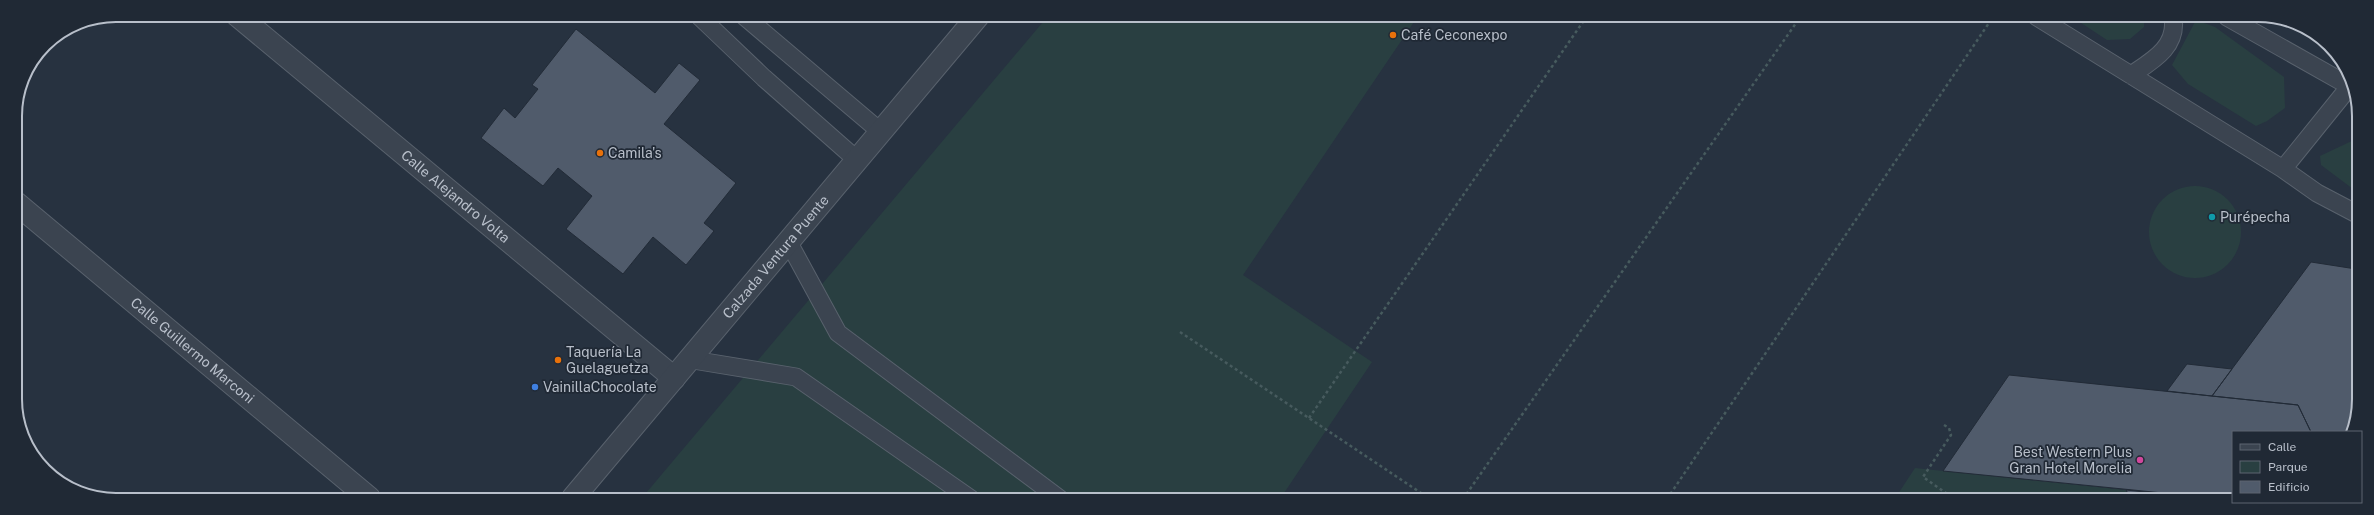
<svg xmlns="http://www.w3.org/2000/svg" width="2374" height="515" viewBox="0 0 2374 515" font-family="'Public Sans',sans-serif">
  <style>
    .green { fill: #293f41 }
    .building { fill: #505b6b; stroke: #222b37 }
    .lines { fill: none; stroke-linecap: round; stroke-linejoin: round }
    .service-casing { stroke: #59626d; stroke-width: 19 }
    .minor-casing { stroke: #59626d; stroke-width: 24 }
    .tertiary-casing { stroke: #59626d; stroke-width: 24 }
    .path { stroke: #475b5e; stroke-width: 2.5; stroke-dasharray: 3 3; stroke-linecap: butt }
    .service { stroke: #3b4450; stroke-width: 17 }
    .minor { stroke: #3b4450; stroke-width: 22 }
    .tertiary { stroke: #3b4450; stroke-width: 22 }
    .food-dot { fill: #e8710a; stroke: #202935; stroke-width: 1.5 }
    .culture-dot { fill: #0f9aa8; stroke: #202935; stroke-width: 1.5 }
    .shop-dot { fill: #3f7fe0; stroke: #202935; stroke-width: 1.5 }
    .hotel-dot { fill: #d1479c; stroke: #202935; stroke-width: 1.5 }
    .labels { text-anchor: middle; dominant-baseline: central; stroke-width: 3.5; stroke-linejoin: round; paint-order: stroke }
    .poi-label { font-size: 14px; fill: #b8bfca; stroke: #202935; text-anchor: start }
    .street-label { font-size: 14px; fill: #b8bfca; stroke: #202935 }
    .rim { fill: none; stroke: #b8bfca; stroke-width: 2 }
  </style>
  <rect width="100%" height="100%" fill="#273240"/>
  <path class="green" d="M1048 16H1418L1243 275 1372 362 1280 499H641Z
    M2072 17H2144V27L2130 39 2107 40Z
    M2196 20 2215 27 2284 77 2285 108 2267 121 2256 126 2188 84 2172 65Z
    M2356 139 2357 140V192L2321 165 2320 156Z
    M2149 232a46 46 0 1 1 92 0a46 46 0 1 1-92 0Z
    M1915 468 2126 490 2132 500H1894Z"/>
  <path class="building" d="M576 29 655 93 679 63 700 80 664 124 736 183 704 223 714 231 686 265 653 237 623 274 566 229 592 196 558 168 543 186 481 138 504 108 515 118 538 89 532 85Z
    M2311 262 2356 269 2357 418 2352 432H2311L2298 405 2212 396Z
    M2187 364 2232 369 2212 396 2167 391Z
    M2009 375 2298 405 2311 432H2233V500L1943 471Z
    M2126 490 2222 500H2132Z"/>
  <g class="lines">
    <defs>
      <path id="service" d="M699 16 764 78 857 160
        M744 16 881 132
        M2037 17 2283 169 2317 193 2357 214
        M2227 17 2353 88
        M2131 75C2152 61 2178 47 2173 17
        M2283 169 2350 86
        M794 235 789 243 838 333 1060 499
        M687 363 693 360 796 377 971 499"/>
      <g id="minor">
        <path id="s1" d="M237 15 674 378"/>
        <path id="s2" d="M16 203 369 498"/>
      </g>
      <g id="tertiary">
        <path id="s3" d="M573 498 978 16"/>
      </g>
    </defs>
    <use href="#service" class="service-casing"/>
    <use href="#minor" class="minor-casing"/>
    <use href="#tertiary" class="tertiary-casing"/>
    <path class="path" d="M1180 332 1430 499
      M1309 418 1587 16
      M1944 425 1949 428 1951 435 1923 477 1956 500
      M1463 499 1801 16
      M1667 499 1993 17
      M2220 500 2221 499"/>
    <use href="#service" class="service"/>
    <use href="#minor" class="minor"/>
    <use href="#tertiary" class="tertiary"/>
  </g>
  <g class="food-dot">
    <circle cx="1393" cy="35" r="4"/>
    <circle cx="600" cy="153" r="4"/>
    <circle cx="558" cy="360" r="4"/>
  </g>
  <circle class="culture-dot" cx="2212" cy="217" r="4"/>
  <circle class="shop-dot" cx="535" cy="387" r="4"/>
  <circle class="hotel-dot" cx="2140" cy="460" r="4"/>
  <g class="labels">
    <g class="poi-label">
      <text x="1401" y="35">Café Ceconexpo</text>
      <text x="608" y="153">Camila's</text>
      <text x="2220" y="217">Purépecha</text>
      <text x="566" y="352">Taquería La<tspan x="566" dy="16">Guelaguetza</tspan></text>
      <text x="543" y="387">VainillaChocolate</text>
      <text x="2132" y="452" text-anchor="end">Best Western Plus<tspan x="2132" dy="16">Gran Hotel Morelia</tspan></text>
    </g>
    <g class="street-label">
      <text stroke="none"><textPath href="#s1" startOffset="284">Calle Alejandro Volta</textPath></text>
      <text stroke="none"><textPath href="#s3" startOffset="315">Calzada Ventura Puente</textPath></text>
      <text stroke="none"><textPath href="#s2" startOffset="230">Calle Guillermo Marconi</textPath></text>
    </g>
  </g>
  <path d="M0 0H2374V515H0ZM116 22H2258A94 94 0 0 1 2352 116V399A94 94 0 0 1 2258 493H116A94 94 0 0 1 22 399V116A94 94 0 0 1 116 22Z" fill="#202935" fill-rule="evenodd"/>
  <path class="rim" d="M116 22H2258A94 94 0 0 1 2352 116V399A94 94 0 0 1 2258 493H116A94 94 0 0 1 22 399V116A94 94 0 0 1 116 22Z"/>
  <rect x="2232" y="431" width="130" height="72" fill="#202935" stroke="#5d6571"/>
  <rect x="2240" y="444" width="20" height="6" fill="#3b4450" stroke="#5d6571"/>
  <text x="2268" y="451" font-size="12" fill="#b8bfca">Calle</text>
  <rect x="2240" y="461" width="20" height="12" fill="#293f41" stroke="#5d6571"/>
  <text x="2268" y="471" font-size="12" fill="#b8bfca">Parque</text>
  <rect x="2240" y="481" width="20" height="12" fill="#505b6b" stroke="#5d6571"/>
  <text x="2268" y="491" font-size="12" fill="#b8bfca">Edificio</text>
</svg>
